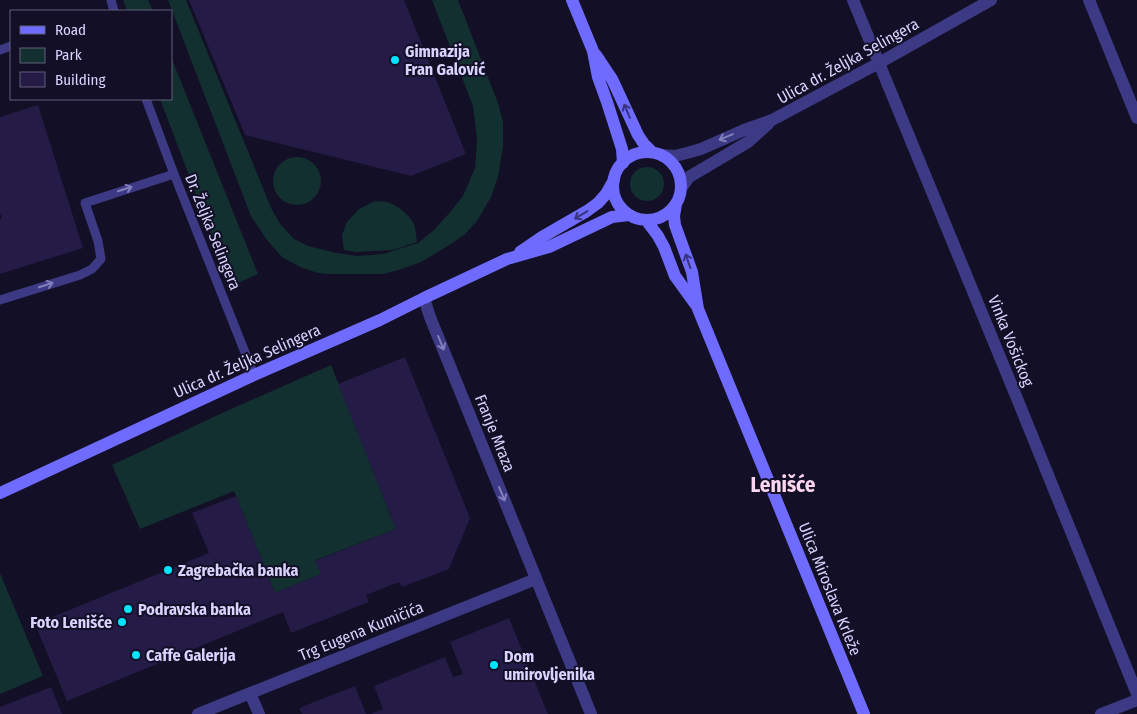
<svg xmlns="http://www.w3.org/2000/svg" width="1137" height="714" viewBox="0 0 1137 714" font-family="'Fira Sans Condensed',sans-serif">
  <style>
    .green { fill: #12302f }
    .building { fill: #241b47 }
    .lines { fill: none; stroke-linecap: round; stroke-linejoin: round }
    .lane { stroke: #3d3a85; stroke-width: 9 }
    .street { stroke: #3d3a85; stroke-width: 12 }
    .secondary { stroke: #6f6bff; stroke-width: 12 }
    .oneway { stroke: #38347d }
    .oneway2 { stroke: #837fbc }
    .poi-dot { fill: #00e5ff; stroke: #130f26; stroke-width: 2 }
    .labels { text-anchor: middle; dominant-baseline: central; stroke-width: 4; stroke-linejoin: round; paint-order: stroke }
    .poi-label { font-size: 16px; font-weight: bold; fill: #d9d4ff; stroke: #130f26; text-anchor: start }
    .street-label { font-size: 16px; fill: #d9d4ff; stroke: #130f26 }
    .district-label { font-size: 21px; font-weight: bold; fill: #ffd6f0; stroke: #130f26 }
  </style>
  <rect width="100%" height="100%" fill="#130f26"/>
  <path class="green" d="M123 0H148L153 11H127Z
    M168 0H186L272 210 281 225 294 239 308 246 337 253 357 256 383 254 418 243 434 230 451 211 463 196 475 168 477 139 473 106 432 0H458L498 103 503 122V147L498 177 491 197 477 221 464 235 448 246 421 262 402 269 383 274H329L318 273 300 267 282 257 267 240 251 216Z
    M171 57 258 274 231 286 160 99H171Z
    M273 181a24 24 0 1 1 48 0a24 24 0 1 1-48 0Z
    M630 184a17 17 0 1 1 34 0a17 17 0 1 1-34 0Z
    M375 201C379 202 384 201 387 202 397 205 408 214 413 222 416 228 416 236 417 242L393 250 356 252 344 250 342 235 347 222 359 209Z
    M331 365 396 529 316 560 321 574 275 593 234 491 140 529 112 465 220 414Z
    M0 573 43 676 0 694Z"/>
  <path class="building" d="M189 0H404L466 154 411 176 245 135Z
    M38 105 83 248 0 274V219L2 218 0 213V117Z
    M405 357 470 518 449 569 402 587 399 582 366 595 369 602 291 633 283 612 67 701 35 624 209 553 192 513 236 496 275 593 321 574 315 561 396 529 338 384Z
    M509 618 548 714H370L383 709 374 686 445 657 453 677 463 674 450 642Z
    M355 686 366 714H302L299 708Z
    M51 687 62 714H0V707Z"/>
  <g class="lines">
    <path class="lane" d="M111 0 114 11
      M0 50 11 46
      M146 99 174 174 254 375
      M0 300 80 275 92 269 101 259 98 241 85 203 174 174"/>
    <path class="street" d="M853 0 1016 396 1137 694
      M1089 0 1137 118
      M662 155 675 156 687 153 701 149 744 130 772 120 879 63 991 0
      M682 187 689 177 748 142 768 124
      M424 298 430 317 591 714
      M250 693 259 714
      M198 714 536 579
      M1101 714 1137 700"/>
    <path class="secondary" d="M572 0 593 51 598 77 607 102 622 149 623 163
      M596 55 612 79 638 135 644 144 652 152
      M613 186a34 34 0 1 1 68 0a34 34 0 1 1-68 0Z
      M676 204 674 216 675 225 692 272 698 309 864 714
      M646 220 658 236 664 247 675 276 696 305
      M520 252 542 237 587 211 598 203 606 194 614 180
      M0 493 254 375 380 320 424 298 507 259 549 247 612 217 629 215"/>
  </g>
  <defs><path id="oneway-shaft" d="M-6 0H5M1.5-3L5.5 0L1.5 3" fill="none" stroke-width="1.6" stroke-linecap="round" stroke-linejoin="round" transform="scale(1.25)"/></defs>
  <g class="oneway">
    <use href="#oneway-shaft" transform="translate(627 111) rotate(-113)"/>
    <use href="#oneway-shaft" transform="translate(581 215) rotate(149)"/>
    <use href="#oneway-shaft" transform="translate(688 261) rotate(-109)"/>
  </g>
  <g class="oneway2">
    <use href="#oneway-shaft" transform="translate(726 137) rotate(157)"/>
    <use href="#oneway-shaft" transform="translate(125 189) rotate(-18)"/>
    <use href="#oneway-shaft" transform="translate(46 285) rotate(-18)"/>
    <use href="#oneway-shaft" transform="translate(441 343) rotate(68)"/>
    <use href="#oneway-shaft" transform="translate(502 494) rotate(68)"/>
  </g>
  <g class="poi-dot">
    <circle cx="395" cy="60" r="5"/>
    <circle cx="168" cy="570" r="5"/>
    <circle cx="128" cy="609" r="5"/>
    <circle cx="122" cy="622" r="5"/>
    <circle cx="136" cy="655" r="5"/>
    <circle cx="494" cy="665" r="5"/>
  </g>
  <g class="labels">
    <g class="poi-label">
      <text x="405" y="51">Gimnazija<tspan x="405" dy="18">Fran Galović</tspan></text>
      <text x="178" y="570">Zagrebačka banka</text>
      <text x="138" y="609">Podravska banka</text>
      <text x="112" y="622" text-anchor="end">Foto Lenišće</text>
      <text x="146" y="655">Caffe Galerija</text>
      <text x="504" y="656">Dom<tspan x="504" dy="18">umirovljenika</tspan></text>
    </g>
    <g class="street-label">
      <text transform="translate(848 61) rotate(-29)">Ulica dr. Željka Selingera</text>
      <text transform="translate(213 232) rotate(68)">Dr. Željka Selingera</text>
      <text transform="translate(1011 341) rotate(68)">Vinka Vošickog</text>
      <text transform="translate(247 361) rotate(-24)">Ulica dr. Željka Selingera</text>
      <text transform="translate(495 433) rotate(68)">Franje Mraza</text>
      <text transform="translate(830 589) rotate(68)">Ulica Miroslava Krleže</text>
      <text transform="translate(361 631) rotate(-22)">Trg Eugena Kumičića</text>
    </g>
    <g class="district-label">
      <text x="783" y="485">Lenišće</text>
    </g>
  </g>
  <rect x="10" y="10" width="162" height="90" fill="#130f26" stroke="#625e7d"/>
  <rect x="20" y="26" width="25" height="8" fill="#6f6bff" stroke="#625e7d"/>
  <text x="55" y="35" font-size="15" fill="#d9d4ff">Road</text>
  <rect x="20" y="48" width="25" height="15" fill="#12302f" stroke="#625e7d"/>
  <text x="55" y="60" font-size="15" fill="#d9d4ff">Park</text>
  <rect x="20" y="72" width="25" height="15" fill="#241b47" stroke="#625e7d"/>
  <text x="55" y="85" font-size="15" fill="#d9d4ff">Building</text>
</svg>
